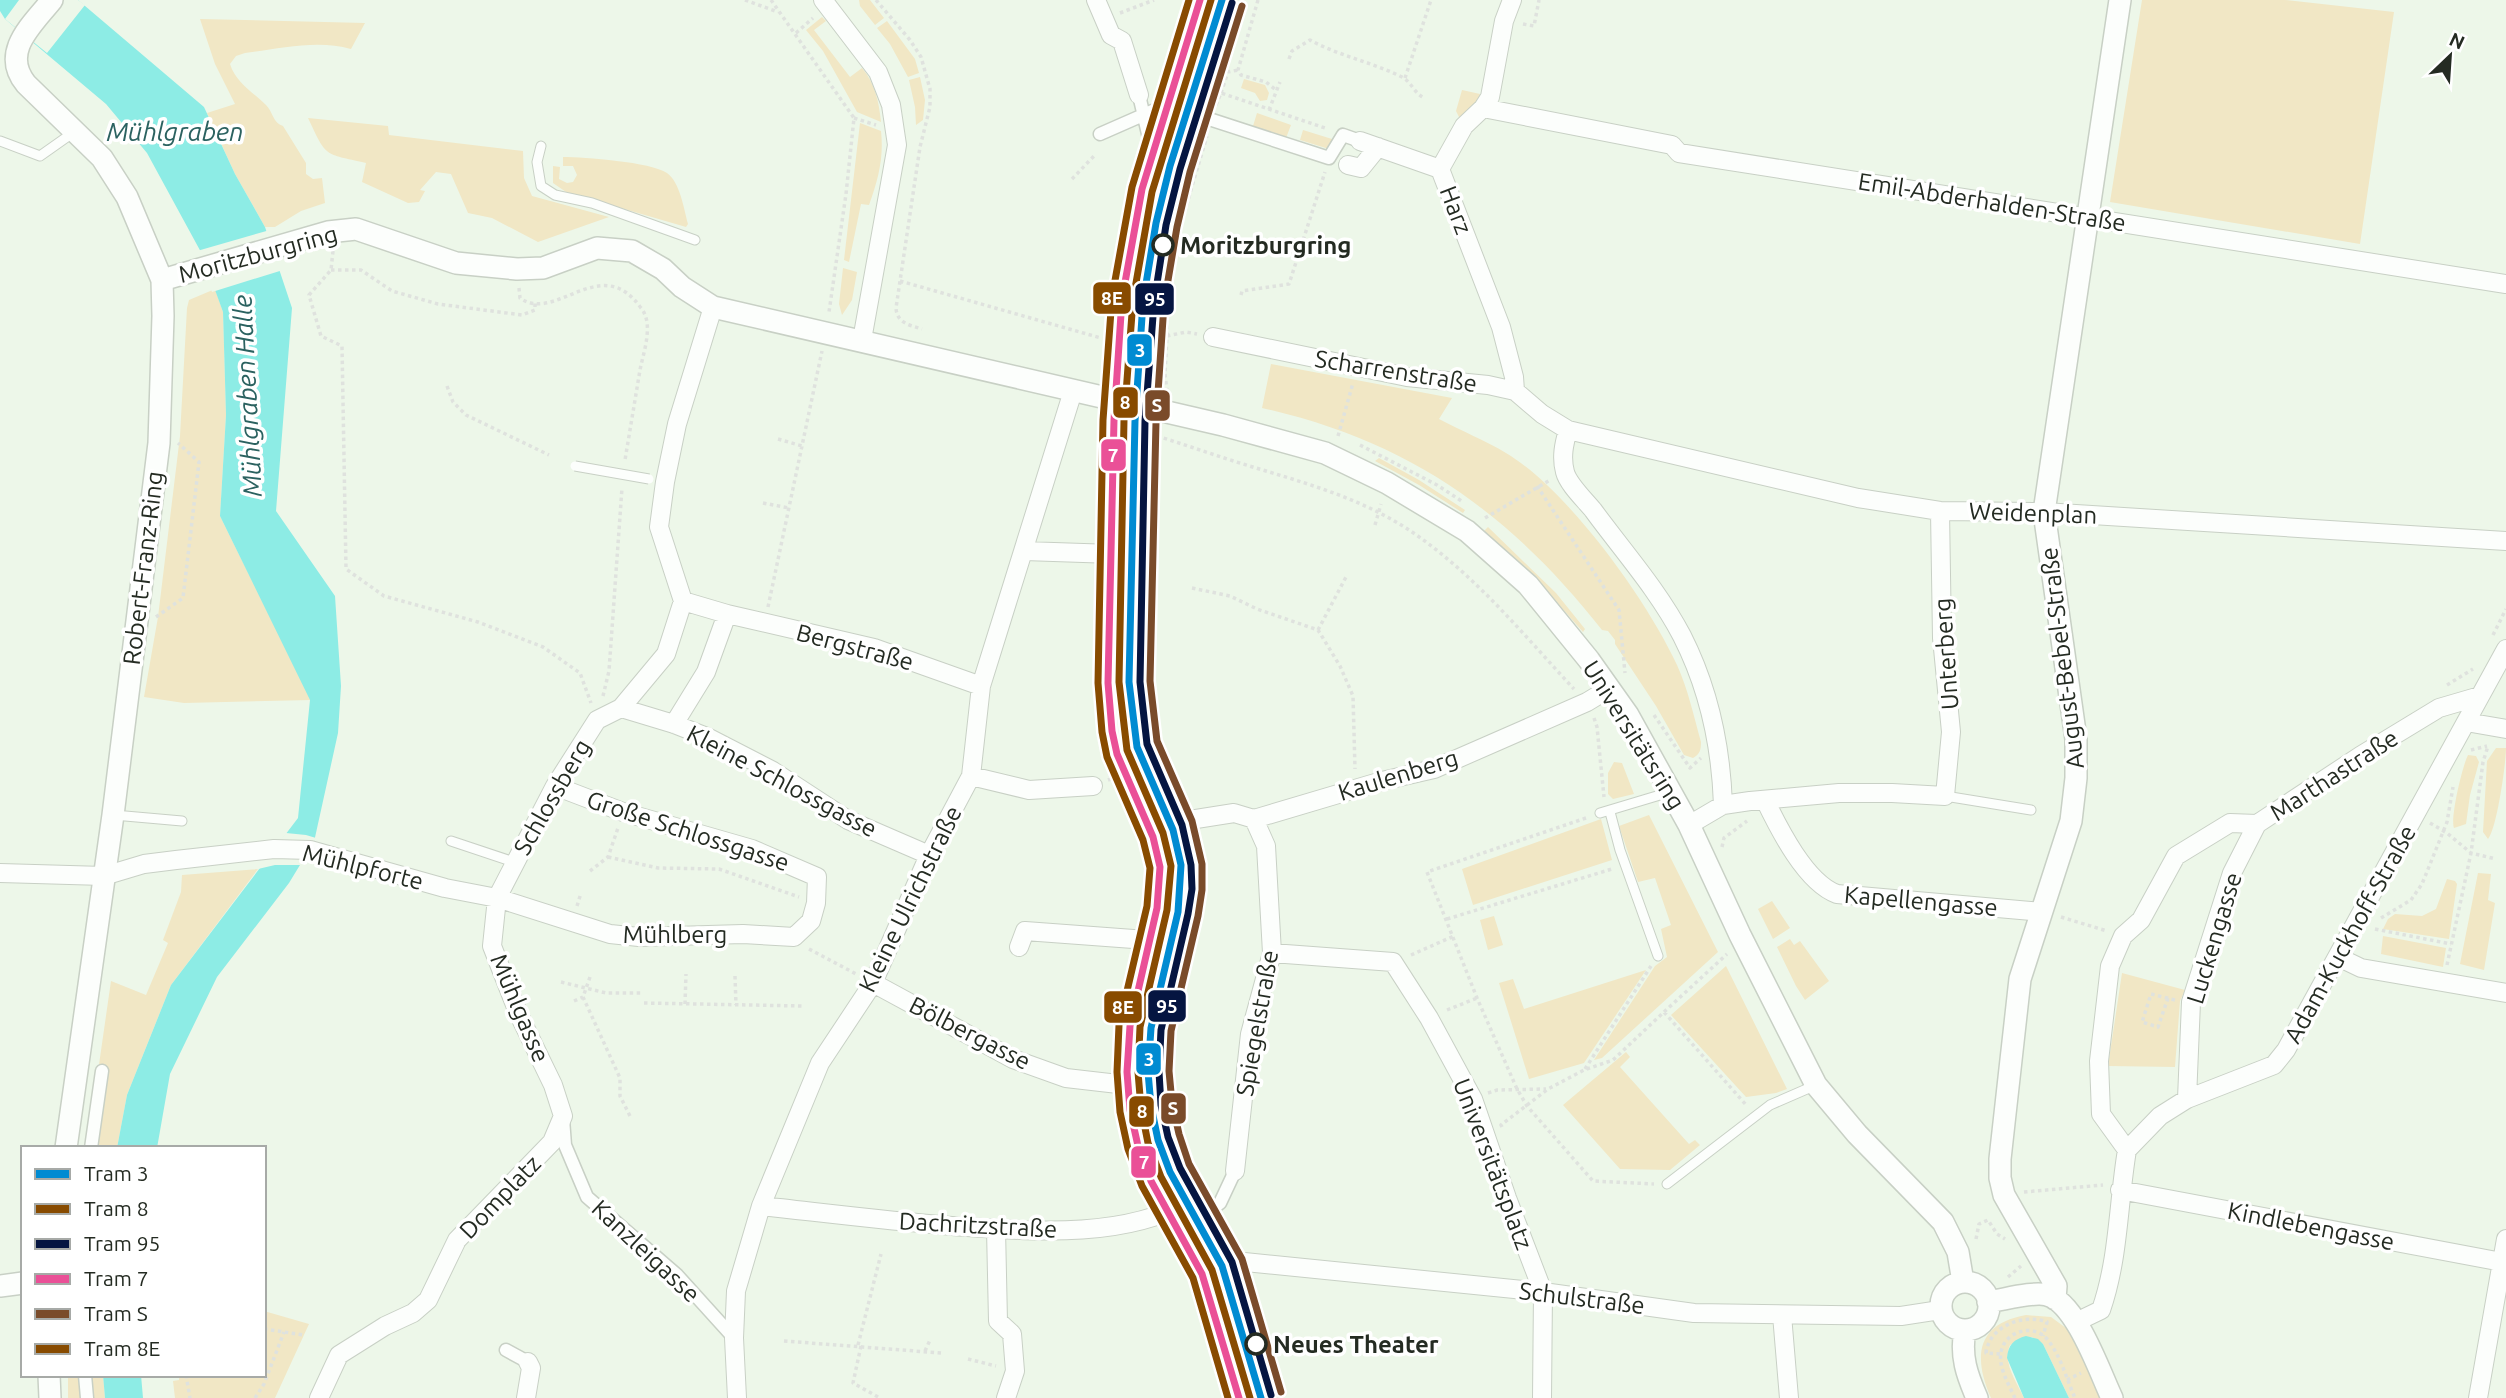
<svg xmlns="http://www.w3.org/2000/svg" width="2506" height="1398" viewBox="0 0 2506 1398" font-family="Ubuntu,sans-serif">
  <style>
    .green { fill: #f1e7c5 }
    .water { fill: #8dece5 }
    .pier { fill: #edf7e9 }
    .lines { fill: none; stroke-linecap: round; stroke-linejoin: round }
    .service-casing { stroke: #c8d0c5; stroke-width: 11 }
    .pedestrian-casing { stroke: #c8d0c5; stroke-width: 15 }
    .minor-casing { stroke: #c8d0c5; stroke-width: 20 }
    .tertiary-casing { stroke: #c8d0c5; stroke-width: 24 }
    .path { stroke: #dfe2de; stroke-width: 3.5; stroke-dasharray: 3.5 3.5; stroke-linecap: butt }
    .service { stroke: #fcfefc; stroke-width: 9 }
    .pedestrian { stroke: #fcfefc; stroke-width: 12 }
    .minor { stroke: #fcfefc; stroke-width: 18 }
    .tertiary { stroke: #fcfefc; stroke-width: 21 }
    .service-bridge-casing { stroke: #c8d0c5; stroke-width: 11; stroke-linecap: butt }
    .service-bridge { stroke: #fcfefc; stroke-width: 9 }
    .tram-1-casing { stroke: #fff; stroke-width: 12 }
    .tram-2-casing { stroke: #fff; stroke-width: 12 }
    .tram-3-casing { stroke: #fff; stroke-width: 12 }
    .tram-4-casing { stroke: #fff; stroke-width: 12 }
    .tram-5-casing { stroke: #fff; stroke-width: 12 }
    .tram-6-casing { stroke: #fff; stroke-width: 12 }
    .tram-1 { stroke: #008bd2; stroke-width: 7 }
    .tram-2 { stroke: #884b00; stroke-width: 7 }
    .tram-3 { stroke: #051541; stroke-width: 7 }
    .tram-4 { stroke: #ea5097; stroke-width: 7 }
    .tram-5 { stroke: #7a4b2a; stroke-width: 7 }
    .tram-6 { stroke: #884b00; stroke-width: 7 }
    .stop-dot { fill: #fff; stroke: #242b22; stroke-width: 3.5 }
    .labels { text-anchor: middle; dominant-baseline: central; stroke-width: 7; stroke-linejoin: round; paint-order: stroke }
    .street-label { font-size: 24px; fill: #242b22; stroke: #fff }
    .stop-label { font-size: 24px; font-weight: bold; fill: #242b22; stroke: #fff; text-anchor: start }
    .water-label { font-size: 26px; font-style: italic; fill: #2b6260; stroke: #fff }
    .line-badge { stroke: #fff; stroke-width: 2.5 }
    .badge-label { font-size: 19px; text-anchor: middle; font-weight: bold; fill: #fff }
  </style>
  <rect width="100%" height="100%" fill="#edf7e9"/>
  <path class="green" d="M859 0H870L884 18 875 25 860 6Z
    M2142 0H2285L2394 12 2360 244 2110 202Z
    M822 17 826 21 814 30 850 77 862 68C875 83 879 102 881 122L857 112 823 51 806 30Z
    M200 19 365 23 351 49C317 39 278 49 245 53L236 56 230 64C236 83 253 92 266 105 273 112 273 123 283 126L306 163V174L313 179 322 178 325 203 301 211 275 227H265L235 174 207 113 235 104 215 64Z
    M887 21 915 59 919 73 908 77 890 44 877 28Z
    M920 77 925 100 923 120 916 125 915 107 909 80Z
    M1244 79 1265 85 1269 93 1267 100 1260 101 1255 93 1241 88Z
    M1462 90 1480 94 1477 102 1460 119 1456 111Z
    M1257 113 1291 125 1286 138 1253 126Z
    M308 118 388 126 389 135 523 151 524 178 532 196 609 217 538 242 492 218 468 213 451 174 436 172 420 190 425 191 419 202 408 203 362 182 366 163C323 153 327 158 308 118Z
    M860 123 881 131C884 158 878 180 869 205L861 204 849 262 844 260Z
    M1303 130 1332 139 1329 149 1300 140Z
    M563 157C584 157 651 162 667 173 680 182 684 209 688 224L686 227 566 192 553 183V166L560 167 559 179 567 183 573 182 577 175 573 166H563Z
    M843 268 857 272 852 300 842 315 839 304Z
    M215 289 223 312 226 415 220 516 311 700 184 703 144 697 158 617 180 436 187 308 189 300Z
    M1271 364 1452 398 1439 419C1461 431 1485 440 1506 453 1568 490 1647 600 1677 665 1688 689 1694 717 1701 742 1701 750 1700 754 1693 758L1684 755 1656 706 1615 644V640L1608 631 1602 630C1510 513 1409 441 1262 408Z
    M1379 458 1419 480 1465 510 1463 513 1419 485 1375 461Z
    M1488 527 1556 593 1585 629 1583 632 1537 580 1484 531Z
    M2496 748H2506C2506 763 2497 828 2488 839L2483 832 2487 761Z
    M2468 755 2476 756 2479 762 2470 795 2466 824 2454 828C2450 819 2462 767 2468 755Z
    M1614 762 1622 763 1634 794 1613 799 1608 794V773Z
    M1649 815 1718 952 1602 1058 1594 1060 1655 966 1667 957 1661 929 1671 925 1655 878 1638 882 1619 826Z
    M1601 819 1612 860 1473 905 1462 869Z
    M258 869 171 985 127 1095 117 1148H87L111 981 146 995 168 943 163 940 181 892 182 875Z
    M2478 873 2491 874 2488 900 2495 903 2484 970 2460 964Z
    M2447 879 2455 881 2457 884 2449 939 2383 929 2388 919 2395 914 2422 916 2436 909Z
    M1772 901 1790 928 1773 939 1758 909Z
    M1494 916 1503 945 1488 950 1480 920Z
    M2383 936 2446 948 2443 967 2381 954Z
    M1790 939 1794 945 1800 941 1829 981 1805 1000 1796 986 1777 947Z
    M1726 966 1787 1089 1776 1093 1746 1097 1671 1015Z
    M1646 970 1584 1063 1529 1079 1499 983 1513 979 1524 1009Z
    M2122 973 2185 990 2180 1001 2175 1067 2108 1066Z
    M1626 1052 1630 1057 1620 1067 1689 1144 1695 1140 1700 1145 1670 1170 1620 1169 1563 1105Z
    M264 1311 309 1324 275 1398H175L173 1381 179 1380V1375H264Z
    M2026 1315 2051 1317 2070 1331 2105 1398H2069L2043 1344 2032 1337 2010 1345C2002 1363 2017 1382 2024 1398H1991C1973 1357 1976 1324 2026 1315Z
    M68 1375H103L105 1398H68Z"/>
  <path class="water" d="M0 0H78L204 107 235 174 265 227 292 308 276 511 335 596 341 686 338 733 314 842 289 883 217 977 170 1074 157 1148H117L127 1095 171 985 298 818 310 700 220 516 226 415 223 312 202 254 147 153 106 104 5 19 0 11Z
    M2026 1336 2038 1339 2043 1344 2069 1398H2024L2007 1358C2008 1345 2014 1339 2026 1336Z
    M103 1375H141L143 1398H105Z"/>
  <path class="pier" d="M19 0H78L85 5 47 53 5 19Z
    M270 230 283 270 212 292 197 251Z
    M286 833 306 835 316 838 302 865H275L258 869Z"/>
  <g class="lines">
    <defs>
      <path id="service" d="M0 141 40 156 74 132
        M541 146 537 162 541 186 555 195 592 203 695 240
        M1945 796 2031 810
        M1610 812 1620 850 1658 956
        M1600 813 1670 792
        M114 815 182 821
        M451 841 514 862
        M1667 1184 1770 1105 1816 1085"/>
      <path id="pedestrian" d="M1139 95 1151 147
        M1100 134 1166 105 1329 158 1343 135 1360 141
        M563 1119 565 1145 587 1197 677 1275 734 1338
        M91 1148 102 1071
        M1201 1217 1220 1203 1235 1171
        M506 1350 528 1362
        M85 1375 87 1398"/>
      <path id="minor" d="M823 0 878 72 891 105 897 145 862 340
        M1096 0 1111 35 1122 41 1139 95
        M1512 0 1504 21 1490 97 1483 108 1464 126 1440 169 1501 327 1514 377 1515 391
        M1483 108 1672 145 1679 153 2506 284
        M1360 141 1440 169
        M1348 165 1361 168 1378 147
        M1213 337 1407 377 1488 385 1515 391 1542 414 1568 430 1858 498 1940 511 2044 512 2506 541
        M1116 400V359L1154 185 1218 0
        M1141 406 1135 583V676L1138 725 1147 765 1177 822 1187 868 1183 911 1158 1004 1154 1034 1152 1060 1156 1109 1168 1159 1225 1260 1266 1398
        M1568 430C1564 444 1561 457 1565 472 1568 484 1584 499 1593 510 1623 551 1658 590 1682 636 1709 689 1721 746 1723 805
        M1024 551 1113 554
        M727 614 874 648 981 686
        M621 708 674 724 707 737 773 771 848 820 929 855
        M2466 722 2506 729
        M674 724 706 672 727 614 683 601
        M971 776 1029 790 1093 786
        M1765 800C1779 829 1806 883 1837 894L2042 912
        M1177 822 1234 813 1254 819 1382 781 1434 769 1587 702 1610 688
        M1689 825 1723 805 1750 801 1839 793H1892L1945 796 1951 732 1942 638 1940 511
        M0 873 104 876 144 864 176 860 274 849 310 850 445 888 497 898 610 934 639 937 743 934 794 937 811 921 816 903 817 877 752 849 623 812 555 786
        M1019 947 1025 931 1174 942
        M1272 953 1393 962 1429 1018 1473 1099 1507 1198 1543 1292 1542 1398
        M2338 957 2361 968 2506 993
        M873 983 1013 1059 1066 1078 1153 1088
        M2187 1099 2191 1002 2232 873 2257 824
        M2127 1150 2160 1116 2187 1099 2274 1065 2286 1050 2506 649
        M1235 1171 1250 1034 1272 953 1266 846 1254 819
        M2120 1190 2502 1262
        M761 1206C825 1213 888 1221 952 1226 1030 1231 1120 1240 1191 1201
        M996 1229 998 1321 1012 1334 1015 1371 1006 1398
        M1225 1260 1543 1292 1694 1313 1901 1316 1940 1310
        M1782 1315 1789 1398
        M2076 1322 2101 1310C2119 1258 2118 1204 2127 1150L2101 1114 2099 1061 2110 966 2123 936 2141 920 2176 856 2230 823 2257 824 2360 756 2439 708 2480 696
        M319 1398 339 1355 385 1326 413 1313 428 1300 457 1240 552 1142 563 1116 553 1085 519 1015 492 946 497 898 555 786 597 720 621 708 666 654 683 601 659 527 665 482 677 424 713 307
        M526 1398 531 1368 528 1362
        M737 1398 734 1338 736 1291 761 1206 820 1063 873 983 929 855 971 776 981 686 1073 391
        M2478 1398 2506 1239"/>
      <path id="tertiary" d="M52 0C32 25 0 52 26 84L102 158 127 197 162 280 163 316 159 443 113 815 66 1148
        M162 280 328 232 356 229 456 263 517 269 543 268 597 248 632 251 663 269 682 287 713 307 1223 425 1325 453 1387 483 1467 531 1528 585 1589 660 1628 715 1689 825 1740 935 1816 1085 1857 1134 1943 1222 1958 1252 1963 1282
        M1941 1306a24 24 0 1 1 48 0a24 24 0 1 1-48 0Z
        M0 1286 23 1283
        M2055 1299 2056 1286 2004 1195 2000 1178V1159L2020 979 2071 821 2076 778V739L2044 512 2120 0
        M1988 1302C2003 1300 2034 1291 2047 1295 2076 1302 2100 1373 2112 1398
        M1965 1330C1960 1356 1967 1375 1977 1398
        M49 1375 50 1398"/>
    </defs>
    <use href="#service" class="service-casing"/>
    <use href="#pedestrian" class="pedestrian-casing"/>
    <use href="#minor" class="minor-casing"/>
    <use href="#tertiary" class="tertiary-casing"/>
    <path class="path" d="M745 0 778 12
      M771 0 854 118 846 194 829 312
      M876 0 910 40 921 57 930 89V107L920 147 896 308C897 323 909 325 922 329
      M1258 0 1238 70 1241 75 1266 82 1276 90
      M1120 13 1154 0
      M1523 24 1534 26 1539 0
      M796 33 813 18
      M1289 59 1292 51 1310 40C1339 56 1372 62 1402 77 1412 82 1414 94 1425 98
      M1405 78 1431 0
      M1221 93 1228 72 1238 70
      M1216 105 1221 93 1328 129
      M1269 110 1280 82
      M854 118 876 125
      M1072 179 1094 156
      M333 251 331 270 309 295 321 336 342 346 346 569 384 596 478 622 543 647 580 673 591 703
      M331 270H361L392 291 438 304 522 315 535 310V303
      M900 281 1101 338
      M519 288 520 298C556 324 601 251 641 308 644 311 646 317 647 322 649 338 643 355 640 370 635 400 630 430 625 460
      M1241 295 1242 291 1289 284 1325 172
      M1167 336C1165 269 1188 200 1207 136
      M1133 372 1165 374 1167 336 1186 332 1197 334
      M1165 374 1167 391
      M447 386 453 402 466 415 549 455
      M1157 436C1186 445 1214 455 1243 464 1298 481 1356 496 1406 528 1472 571 1521 632 1574 689
      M1338 436 1353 383
      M778 439 802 446
      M1360 445 1437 485 1463 502
      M1537 486 1619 610 1625 673
      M763 503 789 508
      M1485 518 1550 480
      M1375 525 1381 504
      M1192 588 1230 596 1257 609 1318 630 1340 666 1353 696 1355 769
      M768 607 822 351
      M156 617 183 598 199 462 178 443
      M1318 630 1346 577
      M2493 635 2506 609
      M2447 685 2473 669
      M603 696 609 671 622 488
      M1654 715 1690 768 1701 758
      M1594 718 1597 727 1604 797
      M2471 750 2487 746
      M1108 780 1130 772
      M1586 818 1427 872 1477 998 1517 1089 1527 1106 1593 1181 1654 1184
      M2430 823 2447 833 2471 853 2496 859
      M1722 847 1724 838 1747 821
      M608 857 658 868 719 869 799 897
      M590 871 608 857 618 828
      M577 906 581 893
      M2061 917 2107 931
      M2381 918 2411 900 2422 884 2447 822 2453 787
      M1447 919 1612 869
      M2375 929 2451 944
      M809 949 858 975
      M1411 955 1454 936
      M2447 965 2471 853 2483 762 2488 746
      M735 976 736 1005
      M590 977 583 997 620 1078V1096L630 1116
      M561 982 606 993H643
      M2168 998 2158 1027 2142 1022 2151 994 2175 1000
      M574 1001 583 997
      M644 1003 803 1006
      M685 1004 686 974
      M1447 1010 1477 998
      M1664 1012 1727 954
      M1585 1069 1651 966
      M1488 1093 1497 1090 1546 1089
      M1502 1127 1501 1125 1548 1089 1584 1070 1613 1060 1664 1012 1747 1106
      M2024 1192 2103 1185
      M1976 1239 1979 1224 1988 1220 1997 1234 2005 1239
      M2008 1277 2021 1266
      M264 1329 304 1335
      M784 1341 941 1353
      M858 1345 881 1254
      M861 1346 853 1383 880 1398
      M925 1351 930 1340
      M2000 1354 1986 1353C1989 1326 2024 1313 2047 1322L2043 1336
      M968 1359 996 1366
      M186 1375 190 1398
      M2067 1380 2081 1373
      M1233 1396 1246 1392
      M255 1398 264 1384 284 1332
      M2015 1398C2009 1385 1998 1367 2001 1352 2005 1331 2033 1323 2047 1339 2060 1354 2067 1380 2075 1398"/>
    <use href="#service" class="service"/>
    <use href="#pedestrian" class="pedestrian"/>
    <use href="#minor" class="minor"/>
    <use href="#tertiary" class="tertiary"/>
    <defs>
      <path id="service-bridge" d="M575 466 649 479"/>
    </defs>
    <use href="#service-bridge" class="service-bridge-casing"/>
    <use href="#service-bridge" class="service-bridge"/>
    <defs>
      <path id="tram-1" d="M1222 0 1170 166 1156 223 1143 302 1135 421 1129 682 1137 747 1173 830 1181 865 1178 912 1151 1028 1148 1072 1151 1106 1158 1140 1170 1172 1222 1266 1261 1398"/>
      <path id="tram-2" d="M1211 0 1152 192 1133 300 1124 420 1119 682 1127 750 1163 833 1171 866 1167 910 1140 1027 1138 1072 1141 1108 1148 1143 1161 1177 1212 1270 1250 1398"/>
      <path id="tram-3" d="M1232 3 1180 169 1166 225 1154 303 1145 421 1140 682 1147 744 1182 825 1191 865 1192 889 1188 914 1161 1030 1159 1072 1161 1105 1168 1137 1180 1168 1232 1262 1271 1395"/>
      <path id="tram-4" d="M1200 0 1142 189 1122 299 1114 420 1108 683 1112 731 1117 754 1153 837 1160 867 1157 908 1130 1026 1127 1072 1130 1110 1138 1146 1151 1181 1202 1274 1239 1398"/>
      <path id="tram-5" d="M1242 6 1190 172 1177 227 1164 304 1156 422 1150 681 1157 741 1192 821 1202 864V890L1198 916 1171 1031 1169 1071 1172 1103 1179 1134 1189 1164 1242 1259 1281 1392"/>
      <path id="tram-6" d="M1189 0 1132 187 1112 297 1103 420 1098 683 1102 732 1107 757 1143 840 1150 868 1147 906 1119 1025 1117 1072 1120 1112 1128 1149 1142 1186 1193 1278 1228 1398"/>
    </defs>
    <use href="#tram-1" class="tram-1-casing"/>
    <use href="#tram-2" class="tram-2-casing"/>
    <use href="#tram-3" class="tram-3-casing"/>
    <use href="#tram-4" class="tram-4-casing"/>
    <use href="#tram-5" class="tram-5-casing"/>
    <use href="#tram-6" class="tram-6-casing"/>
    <use href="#tram-1" class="tram-1"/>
    <use href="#tram-2" class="tram-2"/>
    <use href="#tram-3" class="tram-3"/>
    <use href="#tram-4" class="tram-4"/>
    <use href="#tram-5" class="tram-5"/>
    <use href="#tram-6" class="tram-6"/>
  </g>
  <g class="stop-dot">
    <circle cx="1163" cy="245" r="10"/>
    <circle cx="1256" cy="1344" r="10"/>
  </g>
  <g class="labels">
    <g class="street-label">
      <text transform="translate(1992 202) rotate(9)">Emil-Abderhalden-Straße</text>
      <text transform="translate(1456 210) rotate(69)">Harz</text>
      <text transform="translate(258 254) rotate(-15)">Moritzburgring</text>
      <text transform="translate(1396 371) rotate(9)">Scharrenstraße</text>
      <text transform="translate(2033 513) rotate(2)">Weidenplan</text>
      <text transform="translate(143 568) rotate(-83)">Robert-Franz-Ring</text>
      <text transform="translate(855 647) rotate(15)">Bergstraße</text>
      <text transform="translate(1946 654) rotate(-94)">Unterberg</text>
      <text transform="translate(2062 658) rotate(-97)">August-Bebel-Straße</text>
      <text transform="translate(1634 735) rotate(58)">Universitätsring</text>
      <text transform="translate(1398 775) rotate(-17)">Kaulenberg</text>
      <text transform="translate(2334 775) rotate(-33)">Marthastraße</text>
      <text transform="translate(782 781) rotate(28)">Kleine Schlossgasse</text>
      <text transform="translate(552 797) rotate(-60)">Schlossberg</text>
      <text transform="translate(688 831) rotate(18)">Große Schlossgasse</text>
      <text transform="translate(363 867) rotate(14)">Mühlpforte</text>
      <text transform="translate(910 899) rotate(-64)">Kleine Ulrichstraße</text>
      <text transform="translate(1921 901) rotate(5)">Kapellengasse</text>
      <text x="675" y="934">Mühlberg</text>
      <text transform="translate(2350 934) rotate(-61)">Adam-Kuckhoff-Straße</text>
      <text transform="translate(2214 938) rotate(-73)">Luckengasse</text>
      <text transform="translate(520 1008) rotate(67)">Mühlgasse</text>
      <text transform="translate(1257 1023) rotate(-80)">Spiegelstraße</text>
      <text transform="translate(970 1033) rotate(27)">Bölbergasse</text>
      <text transform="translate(1493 1164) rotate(69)">Universitätsplatz</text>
      <text transform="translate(500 1197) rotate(-46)">Domplatz</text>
      <text transform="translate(978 1225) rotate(3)">Dachritzstraße</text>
      <text transform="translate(2311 1226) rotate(11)">Kindlebengasse</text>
      <text transform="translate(646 1251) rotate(43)">Kanzleigasse</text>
      <text transform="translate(1582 1298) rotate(7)">Schulstraße</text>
    </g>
    <g class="stop-label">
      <text x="1180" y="245">Moritzburgring</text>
      <text x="1273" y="1344">Neues Theater</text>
    </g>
    <g class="water-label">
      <text x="175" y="131">Mühlgraben</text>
      <text transform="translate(247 396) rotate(-93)">Mühlgraben Halle</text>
    </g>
  </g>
  <g class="line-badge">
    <rect x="1092" y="281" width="40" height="34" rx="7" fill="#884b00"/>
    <rect x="1134" y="282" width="41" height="34" rx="7" fill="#051541"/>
    <rect x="1126" y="333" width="27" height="34" rx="7" fill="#008bd2"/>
    <rect x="1112" y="386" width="27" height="33" rx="7" fill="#884b00"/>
    <rect x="1144" y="389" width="27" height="33" rx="7" fill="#7a4b2a"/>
    <rect x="1100" y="438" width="27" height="34" rx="7" fill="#ea5097"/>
    <rect x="1147" y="989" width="40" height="34" rx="7" fill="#051541"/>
    <rect x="1103" y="990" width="40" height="34" rx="7" fill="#884b00"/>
    <rect x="1135" y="1042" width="27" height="34" rx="7" fill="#008bd2"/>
    <rect x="1160" y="1092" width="27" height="33" rx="7" fill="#7a4b2a"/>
    <rect x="1128" y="1095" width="27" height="33" rx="7" fill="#884b00"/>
    <rect x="1130" y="1145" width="27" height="34" rx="7" fill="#ea5097"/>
  </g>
  <g class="badge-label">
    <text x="1112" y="305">8E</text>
    <text x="1155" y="306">95</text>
    <text x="1140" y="357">3</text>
    <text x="1125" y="409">8</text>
    <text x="1157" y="412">S</text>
    <text x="1113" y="462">7</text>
    <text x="1167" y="1013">95</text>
    <text x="1123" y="1014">8E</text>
    <text x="1149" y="1066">3</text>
    <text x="1173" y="1115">S</text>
    <text x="1142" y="1118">8</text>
    <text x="1144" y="1169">7</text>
  </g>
  <rect x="21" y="1146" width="245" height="231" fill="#ffffff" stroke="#a7aaa7" stroke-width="2"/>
  <rect x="35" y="1169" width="35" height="10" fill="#008bd2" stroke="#a7aaa7" stroke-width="2"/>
  <text x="84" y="1181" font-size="21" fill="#242b22">Tram 3</text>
  <rect x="35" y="1204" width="35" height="10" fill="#884b00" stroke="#a7aaa7" stroke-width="2"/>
  <text x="84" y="1216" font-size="21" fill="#242b22">Tram 8</text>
  <rect x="35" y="1239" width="35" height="10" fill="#051541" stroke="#a7aaa7" stroke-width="2"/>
  <text x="84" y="1251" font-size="21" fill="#242b22">Tram 95</text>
  <rect x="35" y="1274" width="35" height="10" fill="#ea5097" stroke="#a7aaa7" stroke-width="2"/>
  <text x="84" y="1286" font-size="21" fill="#242b22">Tram 7</text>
  <rect x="35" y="1309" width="35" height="10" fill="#7a4b2a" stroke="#a7aaa7" stroke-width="2"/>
  <text x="84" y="1321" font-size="21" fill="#242b22">Tram S</text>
  <rect x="35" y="1344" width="35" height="10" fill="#884b00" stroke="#a7aaa7" stroke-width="2"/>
  <text x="84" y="1356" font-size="21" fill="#242b22">Tram 8E</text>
  <g transform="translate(2450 56) rotate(25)" stroke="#ffffff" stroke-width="5" paint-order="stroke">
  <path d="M0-5L12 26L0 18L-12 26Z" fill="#242b22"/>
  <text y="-10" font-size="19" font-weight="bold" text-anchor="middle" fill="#242b22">N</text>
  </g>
</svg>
